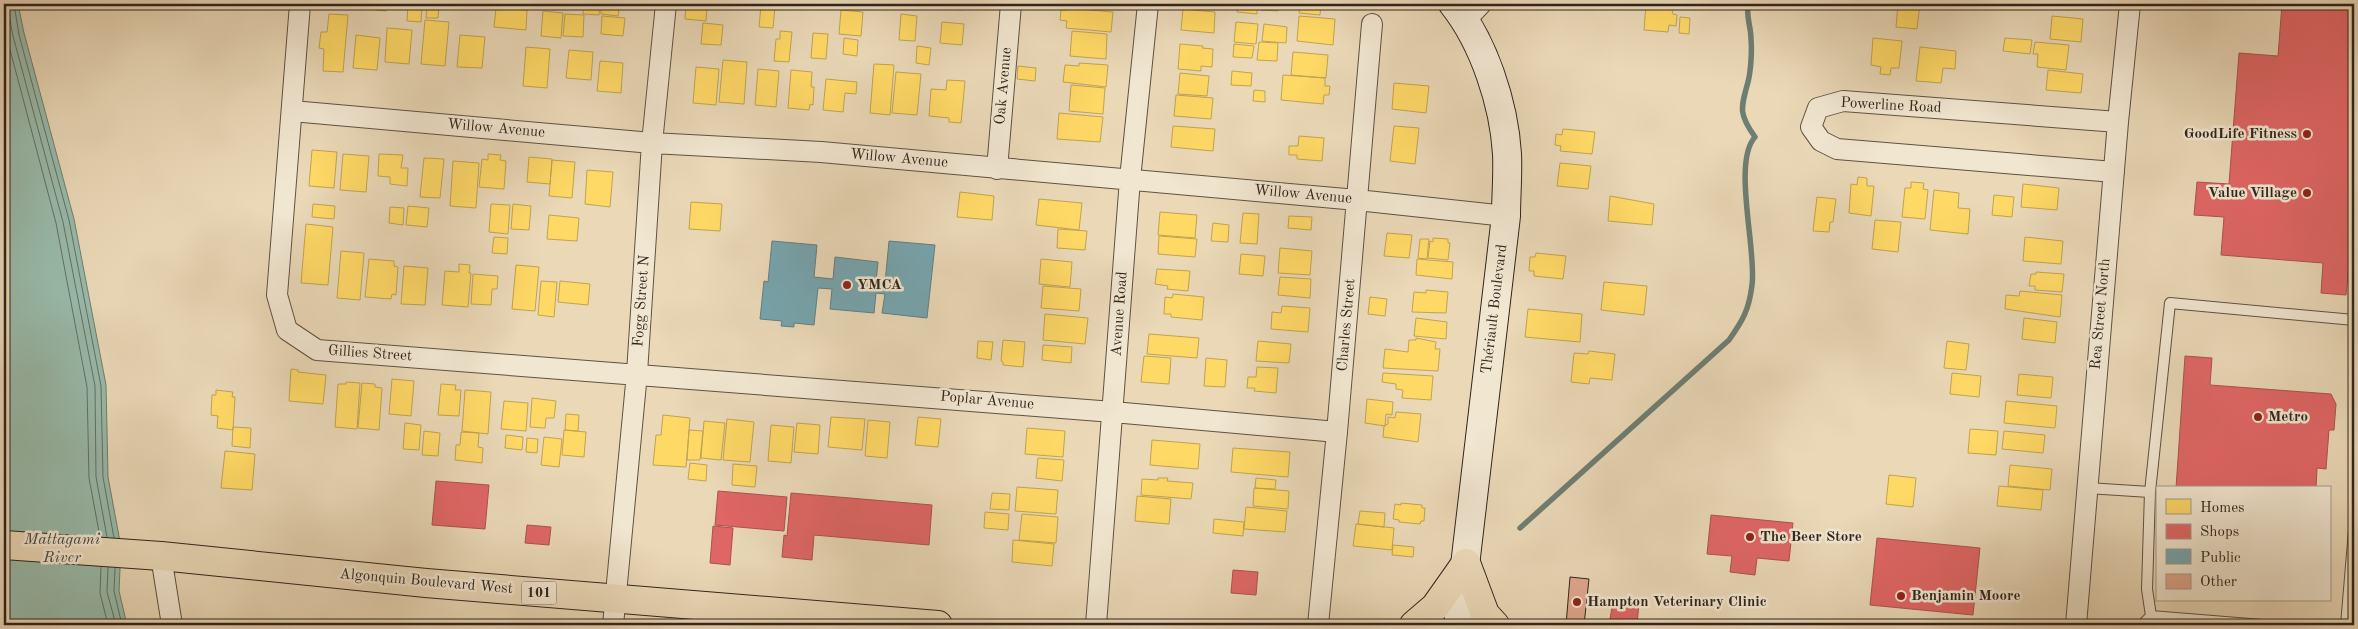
<svg xmlns="http://www.w3.org/2000/svg" width="2358" height="629" viewBox="0 0 2358 629" font-family="'Old Standard TT',serif">
  <style>
    .water { fill: #98baaa; stroke: #6e7e72 }
    .homes { fill: #ffd966; stroke: #c1a350 }
    .shops { fill: #e06666; stroke: #ab5250 }
    .public { fill: #76a5af; stroke: #617f84 }
    .lines { fill: none; stroke-linecap: round; stroke-linejoin: round }
    .shore { stroke: #647064; stroke-width: 1 }
    .stream { stroke: #6e7e72; stroke-width: 5.5 }
    .building { fill: #dfa68c; stroke: #30251e }
    .service-casing { stroke: #5e5244; stroke-width: 12 }
    .minor-casing { stroke: #5e5244; stroke-width: 22 }
    .secondary-casing { stroke: #30251e; stroke-width: 30 }
    .primary-casing { stroke: #30251e; stroke-width: 30 }
    .service { stroke: #f1e6d0; stroke-width: 10 }
    .minor { stroke: #f1e6d0; stroke-width: 20 }
    .secondary { stroke: #f1e6d0; stroke-width: 28 }
    .primary { stroke: #ead8b7; stroke-width: 28 }
    .poi-dot { fill: #8f2418; stroke: #f1e6d0; stroke-width: 2 }
    .labels { text-anchor: middle; dominant-baseline: central; stroke-width: 5; stroke-linejoin: round; paint-order: stroke }
    .shield { fill: #f1e6d0; stroke: #6a5f53; stroke-width: 1 }
    .shield-label { font-size: 14px; font-weight: bold; fill: #30251e }
    .street-label { font-size: 15px; fill: #30251e; stroke: #f1e6d0 }
    .poi-label { font-size: 15px; font-weight: bold; fill: #30251e; stroke: #f1e6d0; text-anchor: start }
    .water-label { font-size: 16px; font-style: italic; fill: #4a4a41; stroke: #f1e6d0 }
  </style>
  <rect width="100%" height="100%" fill="#ead8b7"/>
  <filter id="stains"><feTurbulence type="fractalNoise" baseFrequency=".004" numOctaves="4"/><feColorMatrix values="0 0 0 0 .2 0 0 0 0 .09 0 0 0 0 .02 0 0 0 .5 -.17"/></filter>
  <radialGradient id="worn" r=".72"><stop offset=".6" stop-color="#630" stop-opacity="0"/><stop offset="1" stop-color="#630" stop-opacity=".3"/></radialGradient>
  <path class="water" d="M4 4H18L24 33 74 219 106 385 108 477 121 547 119 591 127 625H4Z"/>
  <path class="homes" d="M376 4H387L386 11 375 10Z
    M408 4H422L421 22 407 21Z
    M427 4H439L438 18H426Z
    M531 4H544V7L530 6Z
    M584 4H600L599 15 583 14Z
    M601 4H620L618 16 601 14Z
    M686 4 707 5 706 21 685 19Z
    M939 4H962V10L938 8Z
    M1194 4H1229L1228 9 1193 6Z
    M1238 4H1257V14L1237 12Z
    M1262 4H1279L1278 11 1261 10Z
    M1300 4H1321L1320 15 1299 13Z
    M1646 4 1671 6 1673 14 1677 15 1676 26 1669 25 1668 32 1644 30Z
    M1898 4H1920L1917 29 1896 27Z
    M1947 4H1961V8L1946 7Z
    M2044 4H2069V10L2044 7Z
    M761 5 775 6 773 28 759 27Z
    M496 8 527 10 526 30 494 27Z
    M1068 8 1113 12 1111 32 1066 28 1067 21 1060 20 1061 10H1067Z
    M1183 9 1215 12 1214 33 1181 30Z
    M841 10 863 12 861 36 839 34Z
    M543 11 563 13 561 38 541 36Z
    M329 14 348 15 343 72 323 71 324 49 319 48 321 32H327Z
    M565 14 584 15 583 37 563 36Z
    M901 14 917 16 915 41 899 40Z
    M602 16 625 18 623 36 601 34Z
    M1299 16 1335 19 1333 45 1297 41Z
    M2052 16 2083 19 2081 42 2050 39Z
    M1680 17 1690 18 1689 34 1679 33Z
    M425 20 449 22 445 66 421 64Z
    M942 22 964 24 962 45 940 43Z
    M1236 22 1258 24 1256 44 1234 42Z
    M703 23 723 25 721 45 701 44Z
    M1264 24 1287 27 1286 43 1262 41Z
    M387 28 412 30 409 64 385 62Z
    M780 31 792 32 789 62 774 61 776 39H780Z
    M1072 31 1107 34 1106 59 1070 56Z
    M813 33 828 34 826 59 811 58Z
    M356 35 380 38 377 70 353 68Z
    M460 35 485 37 482 68 457 67Z
    M844 38 858 40 857 56 843 54Z
    M1873 38 1902 41 1899 68H1891L1890 75 1880 74 1881 67 1871 65Z
    M2005 38 2032 40 2030 54 2003 51Z
    M1259 42 1278 43 1277 61 1257 60Z
    M2035 42 2069 45 2066 70 2037 67 2038 54H2033Z
    M1180 44 1203 46 1202 48 1213 49 1212 67 1201 66V71L1178 69Z
    M1234 44 1254 46 1252 58 1233 57Z
    M917 46 931 48 929 65 916 63Z
    M526 47 550 49 547 88 523 86Z
    M1920 47 1956 51 1955 69 1943 68 1941 83 1916 81Z
    M569 50 593 52 591 80 566 78Z
    M1293 52 1328 55 1326 78 1291 75Z
    M723 60 747 62 744 104 719 102Z
    M600 61 623 63 621 93 597 91Z
    M1079 63 1108 65 1106 87 1063 82 1065 65 1079 66Z
    M874 64 894 65 890 115 870 113Z
    M1018 66 1036 68 1035 81 1017 79Z
    M696 67 719 69 716 105 693 103Z
    M758 69 779 71 776 107 755 105Z
    M791 70 812 72 811 87H814L813 105 810 104 809 110 788 108Z
    M2048 70 2083 74 2081 93 2046 90Z
    M1232 71 1252 73 1251 86 1231 85Z
    M896 72 921 74 917 115 892 113Z
    M1180 73 1209 76 1207 96 1178 94Z
    M1283 75 1325 78V86H1330L1329 95H1324L1323 104 1281 100Z
    M826 79 857 82 856 94 845 93 843 112 823 110Z
    M947 80 965 81 961 123 949 122V118L929 116 931 89 946 90Z
    M1394 83 1429 86 1426 113 1392 109Z
    M1071 85 1105 88 1103 114 1069 111Z
    M1254 90 1265 91V102L1253 101Z
    M1176 95 1213 98 1211 119 1174 116Z
    M1059 113 1103 117 1100 142 1057 139Z
    M1173 126 1215 129 1213 151 1171 147Z
    M1394 126 1419 128 1415 164 1390 161Z
    M1563 129 1595 132 1592 154 1560 151 1561 146 1555 145 1556 134 1562 135Z
    M1299 136 1324 138 1322 161 1297 159V155H1289V146H1298Z
    M312 150 337 152 334 188 309 186Z
    M343 154 369 156 366 192 340 190Z
    M379 154 403 155 401 168H408L407 186 390 184V177L378 176Z
    M488 154 501 155 500 160 506 161 504 189 479 187 482 159 488 160Z
    M529 157 552 159 550 184 527 182Z
    M424 158 444 159 440 198 420 197Z
    M552 160 575 162 572 198 549 196Z
    M453 161 479 163 476 208 450 206Z
    M1560 163 1591 166 1588 189 1557 186Z
    M587 170 613 172 610 207 585 204Z
    M1858 177 1867 178V186H1874L1871 216 1849 213 1851 184 1857 185Z
    M1911 182 1924 183 1923 189 1928 190 1925 219 1902 217 1905 188H1911Z
    M2023 184 2059 188 2057 210 2021 207Z
    M1934 190 1959 193 1958 208 1970 209 1968 234 1930 230Z
    M960 192 994 196 992 220 957 217Z
    M1994 195 2014 197 2012 217 1992 215Z
    M1610 196 1654 204 1652 225 1608 221Z
    M1817 197 1836 199 1833 222H1830L1829 232 1813 231Z
    M1039 199 1082 203 1079 230 1036 225Z
    M691 202 722 204 720 231 689 229Z
    M313 204 335 206 334 219 312 217Z
    M491 204 510 205 508 234 489 232Z
    M513 204 531 206 529 230 511 229Z
    M408 206 429 208 427 227 406 225Z
    M390 207 404 208 403 225 389 223Z
    M1160 212 1197 215 1195 238 1158 235Z
    M1243 213 1259 214 1257 244 1240 243Z
    M549 215 579 218 577 241 547 239Z
    M1289 216 1312 217 1311 230 1288 228Z
    M1875 220 1901 222 1898 252 1872 249Z
    M1213 223 1229 225 1228 242 1211 241Z
    M306 224 333 227 328 285 301 283Z
    M1058 229 1087 231 1085 250 1057 248Z
    M1387 233 1412 235 1409 258 1384 256Z
    M1159 236 1197 239 1195 257 1158 254Z
    M494 237 508 238 507 254 492 253Z
    M2025 237 2063 241 2061 264 2023 261Z
    M1433 238 1448 239V243H1450L1448 260 1428 258 1430 241 1433 242Z
    M1420 239H1429L1427 259 1418 258Z
    M1280 248 1312 251 1310 275 1278 273Z
    M341 251 364 253 360 300 337 298Z
    M1536 253 1566 256 1563 279 1534 276V271H1529L1530 257H1535Z
    M1241 254 1265 256 1263 276 1239 274Z
    M369 259 394 261V266L398 267 396 295 392 294 391 299 365 297Z
    M1041 259 1072 262 1070 287 1039 284Z
    M1417 259 1453 262 1452 279 1416 275Z
    M459 264 470 265 469 273H471L468 307 442 305 445 271 459 272Z
    M516 265 539 267 535 311 512 309Z
    M404 266 428 268 425 305 401 304Z
    M1157 269 1190 271 1188 291 1167 289 1168 286 1155 284Z
    M2036 272 2064 274 2062 292 2035 290V286H2029L2031 274H2036Z
    M473 274 498 276 497 289H492L491 305 471 304Z
    M1280 277 1311 279 1310 298 1278 295Z
    M541 281 557 282 554 317 538 315Z
    M560 281 590 284 588 305 558 302Z
    M1604 282 1647 286 1644 315 1601 310Z
    M1043 286 1081 289 1079 311 1041 308Z
    M1426 290 1448 292 1446 313 1412 312 1414 292 1426 293Z
    M2020 291 2062 295 2060 317 2005 309 2006 295 2019 296Z
    M1173 294 1204 297 1202 320 1171 317V314H1164L1165 297 1172 298Z
    M1370 297 1387 299 1385 316 1368 314Z
    M1282 306 1310 308 1308 332 1271 329 1272 312 1281 313Z
    M1528 309 1582 314 1580 342 1525 337Z
    M1045 314 1088 318 1085 344 1043 340Z
    M1416 318 1447 322 1446 339 1414 336Z
    M2024 318 2057 322 2055 343 2022 339Z
    M1149 334 1199 338 1197 358 1147 354Z
    M1416 338 1436 342 1435 349H1440L1438 371 1383 368 1385 349 1408 352 1409 340H1416Z
    M1003 340 1025 342 1023 367 1003 365V362L1001 361Z
    M978 341 993 342 991 360 977 358Z
    M1258 341 1291 344 1289 363 1256 361Z
    M1947 341 1969 344 1966 370 1944 368Z
    M1043 345 1072 347 1071 363 1042 360Z
    M1589 351 1615 354 1612 380 1590 378 1589 384 1571 382 1574 353 1588 354Z
    M1144 356 1171 358 1169 384 1141 382Z
    M1206 358 1227 360 1225 387 1204 386Z
    M1257 367 1278 368 1276 393 1254 391 1255 388H1247L1248 377H1256Z
    M291 369 298 370V372L326 375 323 404 289 401Z
    M1383 373 1433 376 1431 400 1402 398 1403 390 1396 389V384L1382 382Z
    M1952 373 1981 376 1979 397 1950 394Z
    M2019 374 2053 377 2051 398 2017 395Z
    M392 379 414 381 411 416 389 414Z
    M346 382 360 383 357 429 335 427 338 384H346Z
    M362 383 375 384V387L382 388 379 430 358 428Z
    M441 384 456 385 455 390H461L459 416 438 415Z
    M216 390 233 392 232 397H235L233 430 217 428 218 416 211 415 212 395H216Z
    M465 390 491 392 488 434 462 431Z
    M532 398 556 401 554 418H546L545 428 530 427Z
    M1367 399 1393 402 1392 415 1386 414 1385 426 1365 423Z
    M504 401 528 403 526 431 501 429Z
    M2006 401 2057 406 2055 428 2004 423Z
    M1396 412 1421 414 1418 442 1383 437 1384 426 1388 424V417L1395 418Z
    M566 414 579 415 578 431 565 430Z
    M663 415 690 418 686 467 653 465 656 435H661Z
    M831 417 865 419 862 450 828 447Z
    M918 417 941 419 938 447 915 445Z
    M727 419 754 422 750 462 723 460Z
    M868 420 890 422 887 458 865 456Z
    M704 421 725 423 721 460 701 458Z
    M405 423 421 425 419 450 403 449Z
    M797 423 820 425 818 454 794 452Z
    M771 425 794 427 791 463 768 461Z
    M233 427 251 428 250 448 232 446Z
    M1027 428 1065 431 1063 457 1025 454Z
    M1970 429 1998 431 1996 455 1968 453Z
    M564 430 586 432 584 457 562 455Z
    M689 430 703 431 700 460H687Z
    M424 431 440 433 438 456 422 455Z
    M2004 431 2045 435 2043 453 2002 449Z
    M461 432 479 433 478 447 483 448 482 463 455 460 456 445H460Z
    M506 435 523 437 522 450 505 448Z
    M544 437 562 439 559 467 541 465Z
    M527 438 538 439 537 453 526 452Z
    M1152 440 1200 444 1198 469 1150 465Z
    M1233 448 1290 452 1288 477 1231 472Z
    M225 451 255 454 252 490 221 488Z
    M1038 458 1064 460 1062 481 1036 478Z
    M690 463 707 465 706 481 688 479Z
    M733 464 757 466 755 487 732 485Z
    M2010 465 2052 469 2050 490 2008 486Z
    M1889 475 1916 478 1913 507 1886 504Z
    M1158 478H1168L1167 481 1193 483 1191 499 1141 495 1142 479 1158 480Z
    M1256 478 1276 480 1275 489 1255 488Z
    M1999 486 2043 490 2041 510 1997 506Z
    M1017 487 1058 490 1056 514 1015 511Z
    M1254 488 1289 491 1288 509 1253 506Z
    M992 493 1010 494 1009 510 990 509Z
    M1137 496 1171 499 1169 524 1135 521Z
    M1401 503 1422 505V508H1425L1424 521H1421L1420 524 1399 522V520L1393 519 1395 504 1401 505Z
    M1246 507 1287 511 1285 532 1244 529Z
    M1360 511 1385 513 1384 527 1358 524Z
    M985 512 1009 514 1008 530 984 528Z
    M1022 514 1058 517 1056 543 1019 540Z
    M1214 519 1244 522 1243 536 1213 533Z
    M1356 524 1394 528 1392 550 1353 546Z
    M1013 540 1054 544 1052 566 1012 562Z
    M1393 545 1414 547 1413 557 1392 555Z"/>
  <path class="shops" d="M2282 4H2354V207L2351 229 2354 230V265H2349L2346 295 2321 293 2323 263 2221 255 2224 217 2194 215 2197 182 2229 184 2239 53 2278 56Z
    M2185 356 2212 358 2210 385 2331 394 2336 404 2334 430H2329L2326 469 2317 468 2316 488H2176Z
    M436 481 489 485 485 529 432 525Z
    M718 491 787 497 784 531 715 525Z
    M791 493 932 505 929 545 814 535 812 560 782 557 784 535 787 536Z
    M1711 515 1793 523 1789 561 1757 558 1755 575 1730 572 1732 556 1707 554Z
    M527 525 551 527 549 545 525 543Z
    M713 526 733 528 730 565 710 563Z
    M1877 538 1980 548 1973 615 1870 605Z
    M1233 570 1258 572 1256 595 1231 593Z
    M1613 601 1639 603 1637 625H1639H1609Z"/>
  <path class="public" d="M772 241 817 245 814 277 833 279 835 257 878 262 876 282 885 283 889 241 935 245 927 318 882 313 885 294 876 293 874 313 830 309 832 289 818 288 814 325 794 323V327L781 326 782 321 760 319 764 281 768 282Z"/>
  <g class="lines">
    <path class="shore" d="M7 4 13 36 63 222 95 386 96 477 107 537
      M14 4 19 35 69 220 101 386 103 477 114 538
      M4 27 56 223 87 387 89 478 100 537
      M101 567 100 593 108 625
      M108 567 107 592 116 625
      M115 568 114 591 122 625"/>
    <path class="stream" d="M1520 528 1729 340C1743 320 1749 310 1752 285 1757 251 1732 162 1755 137 1738 113 1741 108 1748 82 1751 70 1752 51 1751 39 1751 26 1746 18 1748 4"/>
  </g>
  <path class="building" d="M1570 577 1589 579 1584 625H1566Z"/>
  <g class="lines">
    <defs>
      <path id="service" d="M2087 488 2150 492 2147 589 2151 616 2142 625
        M2150 492 2170 303 2354 320
        M2151 616 2262 625
        M2346 625 2354 530"/>
      <path id="minor" d="M300 4 277 295 287 330 317 350 1113 412 1337 432
        M1466 20 1481 4
        M292 111 652 143 821 152 1357 200 1506 216
        M997 169 1011 4
        M2114 172 1837 149 1821 141 1811 127 1818 108 1843 101 2118 122
        M161 556 172 625
        M613 625 637 373 652 143 666 4
        M1096 625 1130 179 1148 4
        M1318 625 1337 432 1372 24
        M2076 625 2118 122 2130 4"/>
      <path id="secondary" d="M1453 4C1484 43 1504 104 1507 154 1508 175 1506 196 1506 216L1458 625"/>
      <path id="primary" d="M4 545 161 556 426 583 938 625
        M1466 563 1485 614 1495 625
        M1414 625 1435 607 1466 563"/>
    </defs>
    <use href="#service" class="service-casing"/>
    <use href="#minor" class="minor-casing"/>
    <use href="#secondary" class="secondary-casing"/>
    <use href="#primary" class="primary-casing"/>
    <use href="#service" class="service"/>
    <use href="#minor" class="minor"/>
    <use href="#secondary" class="secondary"/>
    <use href="#primary" class="primary"/>
  </g>
  <g class="poi-dot">
    <circle cx="2307" cy="134" r="5"/>
    <circle cx="2307" cy="193" r="5"/>
    <circle cx="847" cy="285" r="5"/>
    <circle cx="2258" cy="417" r="5"/>
    <circle cx="1750" cy="537" r="5"/>
    <circle cx="1901" cy="596" r="5"/>
    <circle cx="1577" cy="602" r="5"/>
  </g>
  <g class="labels">
    <rect class="shield" x="521.5" y="581.5" width="35" height="23" rx="4"/>
    <g class="shield-label">
      <text x="539" y="593">101</text>
    </g>
    <g class="street-label">
      <text transform="translate(1004 86) rotate(-85)">Oak Avenue</text>
      <text transform="translate(1891 106) rotate(3)">Powerline Road</text>
      <text transform="translate(496 129) rotate(5)">Willow Avenue</text>
      <text transform="translate(899 159) rotate(5)">Willow Avenue</text>
      <text transform="translate(1303 195) rotate(5)">Willow Avenue</text>
      <text transform="translate(642 301) rotate(-86)">Fogg Street N</text>
      <text transform="translate(1495 309) rotate(-83)">Thériault Boulevard</text>
      <text transform="translate(1120 314) rotate(-86)">Avenue Road</text>
      <text transform="translate(2101 314) rotate(-85)">Rea Street North</text>
      <text transform="translate(1347 325) rotate(-85)">Charles Street</text>
      <text transform="translate(370 354) rotate(4)">Gillies Street</text>
      <text transform="translate(987 401) rotate(5)">Poplar Avenue</text>
      <text transform="translate(426 582) rotate(5)">Algonquin Boulevard West</text>
    </g>
    <g class="poi-label">
      <text x="2297" y="134" text-anchor="end">GoodLife Fitness</text>
      <text x="2297" y="193" text-anchor="end">Value Village</text>
      <text x="857" y="285">YMCA</text>
      <text x="2268" y="417">Metro</text>
      <text x="1760" y="537">The Beer Store</text>
      <text x="1911" y="596">Benjamin Moore</text>
      <text x="1587" y="602">Hampton Veterinary Clinic</text>
    </g>
    <g class="water-label">
      <text x="62" y="540">Mattagami<tspan x="62" dy="18">River</tspan></text>
    </g>
  </g>
  <rect width="2358" height="629" fill="none" stroke="#ead8b7" stroke-width="20"/>
  <rect x="5" y="5" width="2348" height="619" fill="none" stroke="#30251e" stroke-width="2.5"/>
  <rect x="10" y="10" width="2338" height="609" fill="none" stroke="#30251e"/>
  <rect x="2156" y="486" width="175" height="115" fill="#f1e6d0" stroke="#a49989"/>
  <rect x="2166" y="499" width="25" height="15" fill="#ffd966" stroke="#a49989"/>
  <text x="2200" y="512" font-size="15" fill="#30251e">Homes</text>
  <rect x="2166" y="524" width="25" height="15" fill="#e06666" stroke="#a49989"/>
  <text x="2200" y="536" font-size="15" fill="#30251e">Shops</text>
  <rect x="2166" y="549" width="25" height="15" fill="#76a5af" stroke="#a49989"/>
  <text x="2200" y="562" font-size="15" fill="#30251e">Public</text>
  <rect x="2166" y="574" width="25" height="15" fill="#dfa68c" stroke="#a49989"/>
  <text x="2200" y="586" font-size="15" fill="#30251e">Other</text>
  <rect width="100%" height="100%" filter="url(#stains)"/>
  <rect width="100%" height="100%" fill="url(#worn)"/>
</svg>
